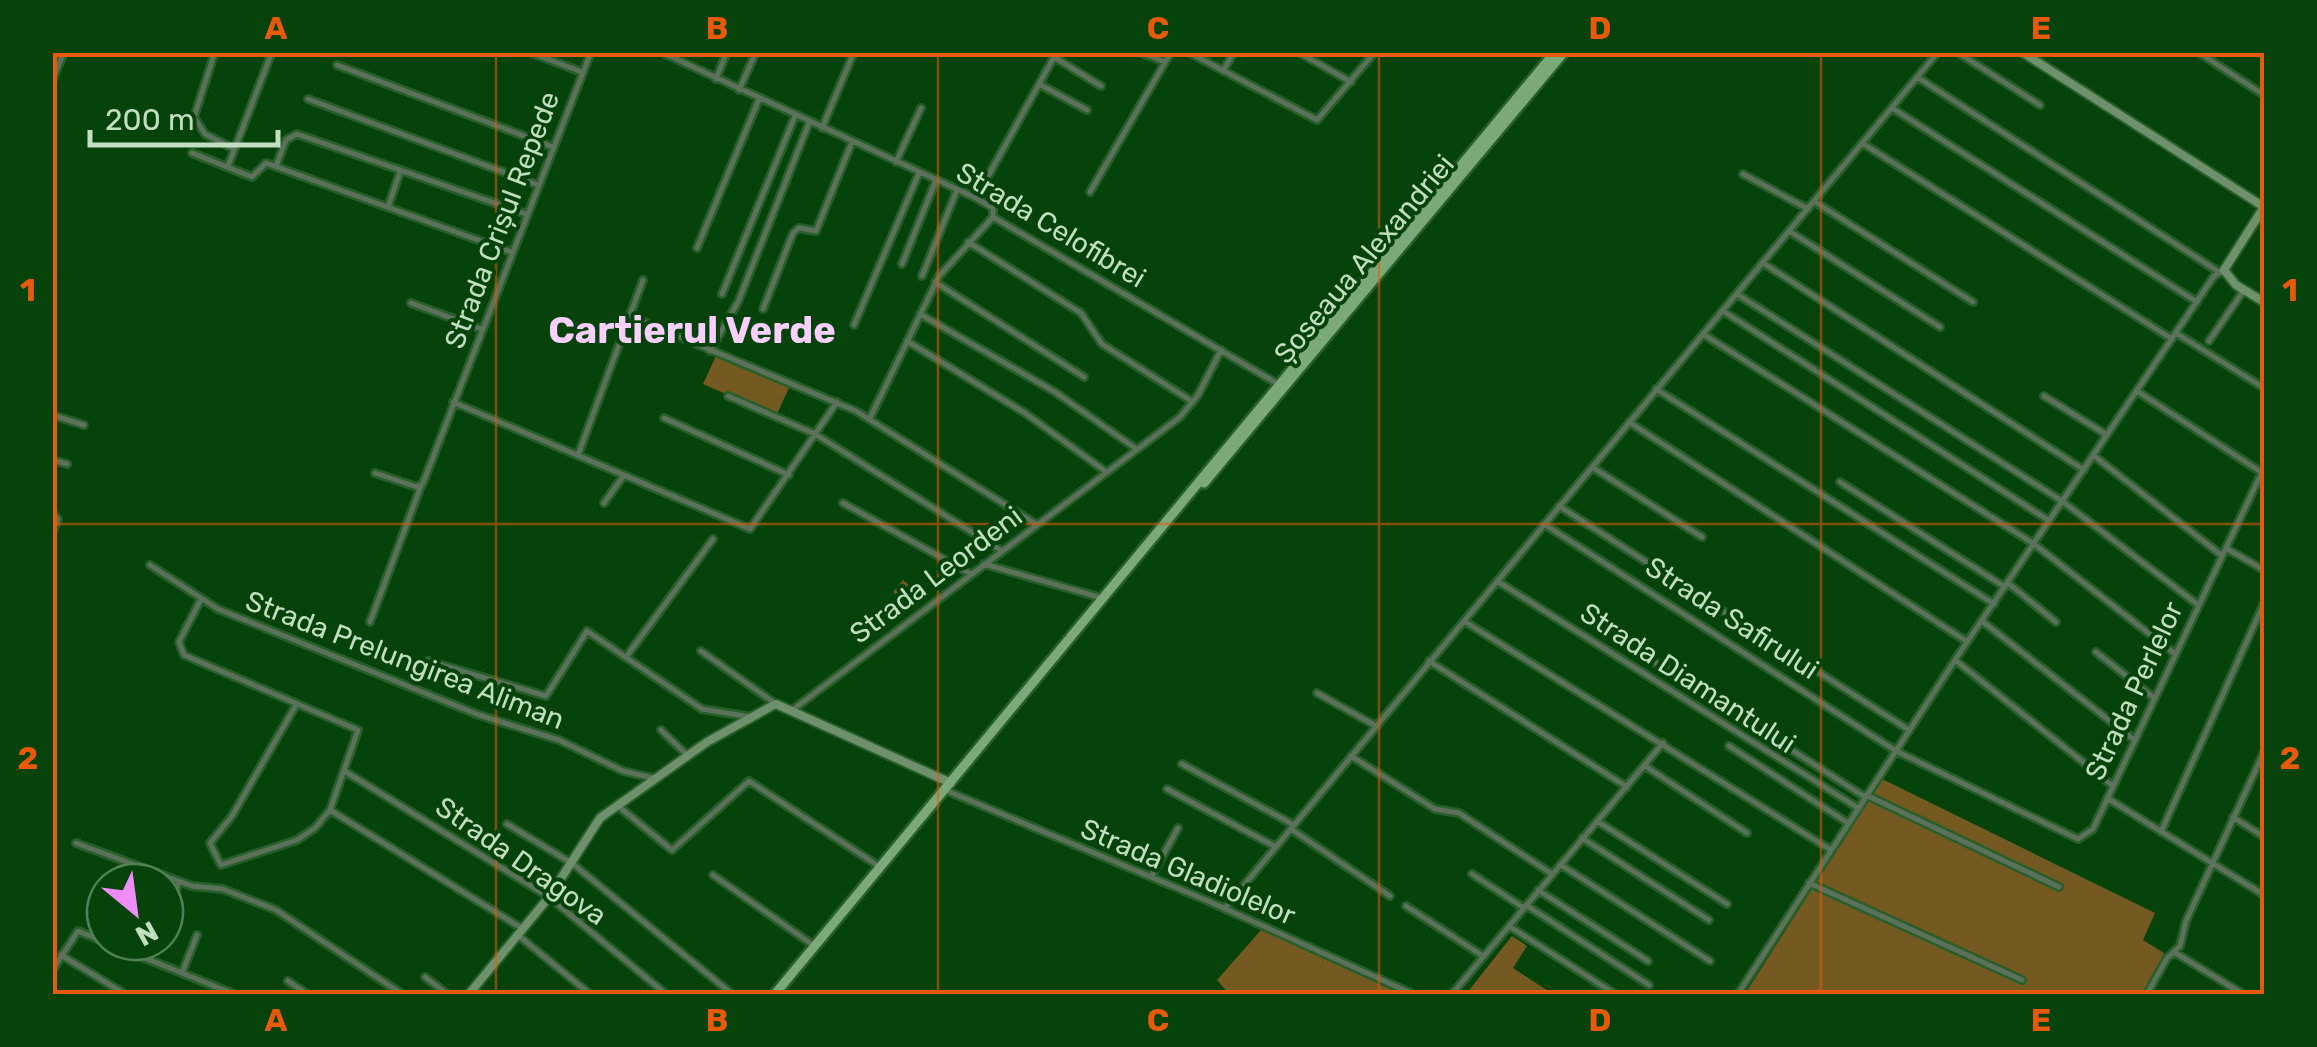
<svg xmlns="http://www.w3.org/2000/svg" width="2317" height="1047" viewBox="0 0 2317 1047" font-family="Rubik,sans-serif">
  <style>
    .green { fill: #745a21 }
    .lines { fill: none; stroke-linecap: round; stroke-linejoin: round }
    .street-casing { stroke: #275f2b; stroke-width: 10 }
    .secondary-casing { stroke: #275f2b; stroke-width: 12 }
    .primary-casing { stroke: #275f2b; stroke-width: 14 }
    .street { stroke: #5b715a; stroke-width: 5 }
    .secondary { stroke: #6e916c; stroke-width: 8 }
    .primary { stroke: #7ca97a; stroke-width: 9 }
    .grid { fill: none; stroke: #e8590c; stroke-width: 2.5; stroke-opacity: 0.55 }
    .labels { text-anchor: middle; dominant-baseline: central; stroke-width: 8; stroke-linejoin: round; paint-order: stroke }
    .street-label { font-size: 28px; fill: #c1debf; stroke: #05430a }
    .district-label { font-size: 38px; font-weight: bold; fill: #fbcfff; stroke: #05430a }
    .neatline { fill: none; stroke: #e8590c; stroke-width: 4 }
    .grid-label { font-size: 32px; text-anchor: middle; font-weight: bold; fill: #e8590c }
  </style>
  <rect width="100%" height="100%" fill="#05430a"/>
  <path class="green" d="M716 356 789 388 776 416 703 384Z
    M903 580 923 597 913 609 893 592Z
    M1882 779 2155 913 2143 940 2164 953 2146 994H1745Z
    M1261 930 1401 994H1229L1217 980Z
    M1512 936 1527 946 1513 968 1553 994H1466Z"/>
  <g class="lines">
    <defs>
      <path id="street" d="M215 52 194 117 205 134 234 149
        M529 52 582 72
        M661 52 976 198 993 208V217L1278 384
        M1140 52 1165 62
        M1188 52 1317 120 1375 52
        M1298 52 1351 82
        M1957 52 2040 105
        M2198 52 2264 95
        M337 65 553 147
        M1223 71 1234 52
        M1917 77 2219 272
        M716 79 727 52
        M52 81 64 52
        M1039 84 1087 110
        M739 90 756 52
        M308 99 538 185
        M1892 108 2197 302
        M822 128 854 52
        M1862 143 2172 339
        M192 153 252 177 266 163 511 252
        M896 162 921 108
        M228 166 272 52
        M276 166 286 140 297 134 526 214
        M1743 174 1808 209
        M1090 192 1171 52
        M976 198 1054 57 1101 86
        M1815 202 1973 302
        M388 207 400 172
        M1789 231 1940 327
        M968 242 1081 313 1102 344 1193 402
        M697 248 759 99
        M1763 263 2084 470
        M902 264 936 180
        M922 276 957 190
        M935 282 1084 377
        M722 294 795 116
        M1737 294 2062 501 2197 604
        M411 303 481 329
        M763 309 793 233 799 228 816 231 852 142
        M1723 311 2048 520
        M920 314 1055 392 1135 448
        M630 316 856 411 1036 524
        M854 325 919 173
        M2176 333 2264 388
        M1703 334 2034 544 2174 653
        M907 341 1025 413 1105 471
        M2209 341 2244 290
        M710 351 738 302 809 123
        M1656 389 1994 604
        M2137 391 2264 474
        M728 396 815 434 1002 551
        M2044 396 2107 435
        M453 402 750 529 837 402
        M52 415 84 425
        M664 418 789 475
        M870 418 939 276 993 217
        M1629 422 1966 641
        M578 455 643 280
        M2093 455 2220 554
        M52 460 67 464
        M1592 467 1702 537
        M375 473 417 487 423 483 591 52
        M1840 482 2005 587
        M604 503 624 475
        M843 503 971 574
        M1559 506 1909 730
        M52 513 58 519 52 533
        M1544 524 1896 751 2078 839 2093 829 2262 472
        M2229 550 2264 570
        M984 564 1102 598
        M150 565 218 609 479 715 559 740 623 771 653 778
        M1497 581 1858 808
        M2008 583 2056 622
        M200 601 179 642 184 655 358 730 330 810 315 828 297 840 221 865 210 843 232 816 296 705
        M1464 621 1831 850
        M1982 621 2133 739
        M370 622 421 486
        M1609 633 1865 797
        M701 651 776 704
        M2096 652 2153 697
        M626 657 713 539
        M1955 660 2113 786
        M428 661 546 696 587 631 702 709 751 717
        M1429 661 1627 787
        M1317 693 1376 726
        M791 711 1180 417 1198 395 1221 350
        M661 730 687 755
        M1729 746 1848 823
        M1351 756 1435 809 1459 813 1552 874
        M1182 764 1294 825
        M1645 766 1747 833
        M346 772 549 897 666 994
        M1167 789 1276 847
        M945 790 1208 901 1413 994
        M1866 795 2059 887
        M2107 798 2264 895
        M618 806 672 850 749 781 880 867
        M330 810 523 929
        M2233 817 2264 837
        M1597 821 1727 904
        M507 824 573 864 732 994
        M1291 829 1390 896
        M2161 832 2264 603
        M1582 838 1709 920
        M76 843 192 886 223 889 276 910 402 994
        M1561 865 1710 961
        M1472 874 1524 908
        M713 875 813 945
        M1151 877 1178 828
        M126 882 132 866
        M1809 883 2022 980
        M1538 890 1648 961
        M1526 905 1649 985
        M1406 906 1483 956
        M1225 908 1938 52
        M165 918 179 882
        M1509 926 1615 994
        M519 936 590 994
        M2174 952 2243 994
        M61 955 125 994
        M150 960 156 942
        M52 971 78 931 234 994
        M182 973 197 935
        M425 977 447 994
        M288 981 307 994
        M52 994H54
        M1452 994 1663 743
        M1738 994 1955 660 2214 276 2224 270
        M2147 994 2167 958 2180 946 2186 921 2264 752"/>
      <path id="secondary" d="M2022 52 2264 207
        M2264 207 2224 270 2236 285 2264 302
        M469 994 549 897 600 818 707 742 770 707 776 704 951 783"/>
      <path id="primary" d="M1204 483 1564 52
        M775 994 1555 52"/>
    </defs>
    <use href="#street" class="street-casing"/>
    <use href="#secondary" class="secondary-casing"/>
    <use href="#primary" class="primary-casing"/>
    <use href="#street" class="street"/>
    <use href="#secondary" class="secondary"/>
    <use href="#primary" class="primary"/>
  </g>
  <path class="grid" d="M496 52V994M938 52V994M1379 52V994M1821 52V994M52 524H2264"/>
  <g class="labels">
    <g class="street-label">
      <text transform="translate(502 220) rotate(-69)">Strada Crișul Repede</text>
      <text transform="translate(1051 225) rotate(31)">Strada Celofibrei</text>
      <text transform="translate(1364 259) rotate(-50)">Șoseaua Alexandriei</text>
      <text transform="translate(936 575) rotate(-37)">Strada Leordeni</text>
      <text transform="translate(1732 618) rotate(33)">Strada Safirului</text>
      <text transform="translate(405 660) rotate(21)">Strada Prelungirea Aliman</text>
      <text transform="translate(1688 678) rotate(33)">Strada Diamantului</text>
      <text transform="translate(2134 691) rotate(-65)">Strada Perlelor</text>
      <text transform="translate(521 861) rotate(35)">Strada Dragova</text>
      <text transform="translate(1188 872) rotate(23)">Strada Gladiolelor</text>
    </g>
    <g class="district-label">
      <text x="692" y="330">Cartierul Verde</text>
    </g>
  </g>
  <rect width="2317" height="1047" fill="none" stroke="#05430a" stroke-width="110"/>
  <g transform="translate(135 912) rotate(151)"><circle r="48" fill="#05430a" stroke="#508152" stroke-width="2.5"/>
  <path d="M0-8L18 38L0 25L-18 38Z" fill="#ee8cf8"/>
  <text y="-15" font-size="28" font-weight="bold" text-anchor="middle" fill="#c1debf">N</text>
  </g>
  <path d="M90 130v15h188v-15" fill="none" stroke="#c1debf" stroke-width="5"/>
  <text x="105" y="130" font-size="30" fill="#c1debf" stroke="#05430a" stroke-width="8" paint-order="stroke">200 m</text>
  <rect x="55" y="55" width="2207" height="937" class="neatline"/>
  <g class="grid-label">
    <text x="276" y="39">A</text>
    <text x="717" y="39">B</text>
    <text x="1158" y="39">C</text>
    <text x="1600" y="39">D</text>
    <text x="2041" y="39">E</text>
    <text x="28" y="301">1</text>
    <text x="2290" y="301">1</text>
    <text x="28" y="769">2</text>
    <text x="2290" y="769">2</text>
    <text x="276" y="1031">A</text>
    <text x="717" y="1031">B</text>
    <text x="1158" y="1031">C</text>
    <text x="1600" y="1031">D</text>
    <text x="2041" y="1031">E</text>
  </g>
</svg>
